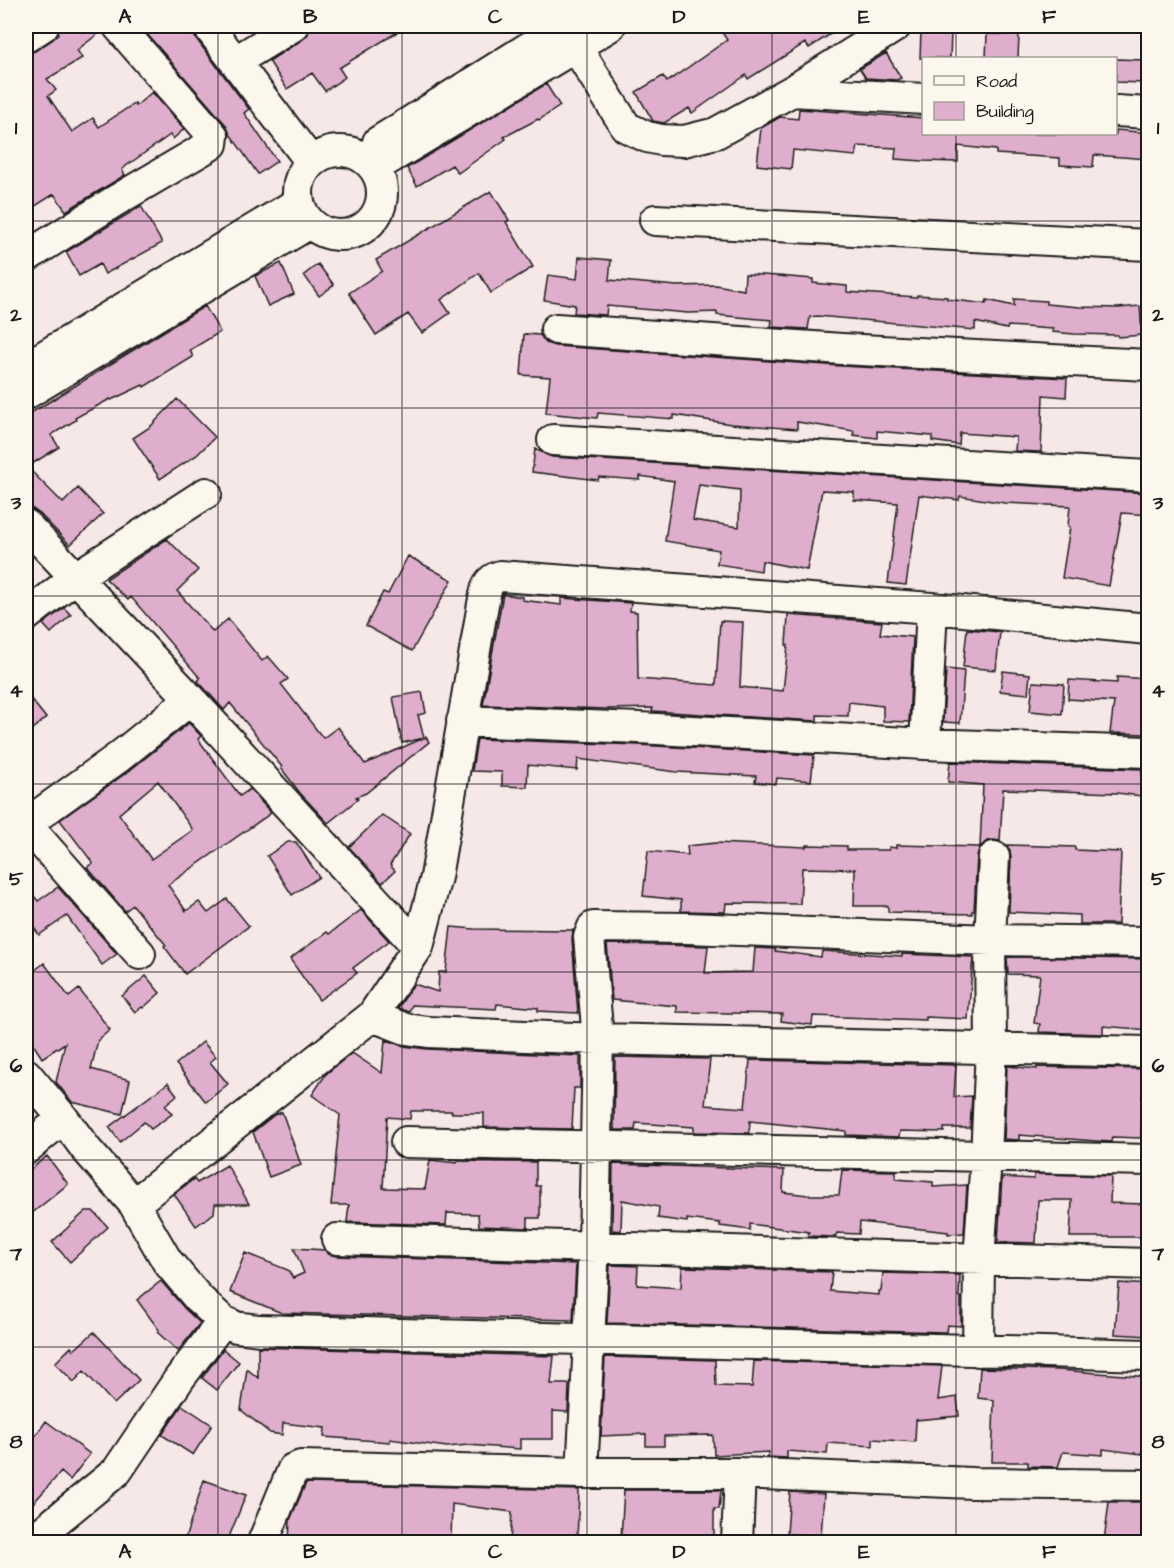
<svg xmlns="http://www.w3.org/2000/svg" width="1174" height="1568" viewBox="0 0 1174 1568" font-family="'Architects Daughter',sans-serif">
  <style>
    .building { fill: #e0aecd; stroke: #1c1c1c; stroke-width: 1.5; fill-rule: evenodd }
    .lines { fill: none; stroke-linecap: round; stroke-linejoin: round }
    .minor-casing { stroke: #1c1c1c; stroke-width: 34 }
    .minor { stroke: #fbf7ec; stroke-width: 30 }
    .grid { fill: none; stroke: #1c1c1c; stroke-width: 1.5; stroke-opacity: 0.55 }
    .neatline { fill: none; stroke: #1c1c1c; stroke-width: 2 }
    .grid-label { font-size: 20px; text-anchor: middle; font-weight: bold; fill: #1c1c1c }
  </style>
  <rect width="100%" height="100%" fill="#f6e8e6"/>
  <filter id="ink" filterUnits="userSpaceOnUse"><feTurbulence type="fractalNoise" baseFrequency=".0167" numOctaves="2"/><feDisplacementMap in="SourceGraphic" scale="12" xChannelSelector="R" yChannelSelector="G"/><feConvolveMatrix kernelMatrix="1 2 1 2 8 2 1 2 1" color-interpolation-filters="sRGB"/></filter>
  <g filter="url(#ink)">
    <path class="building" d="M66 26H101L102 31 77 50 82 58 47 79 56 90 48 96 72 132 93 118 99 127 135 103 136 106 152 92 184 129 173 139 170 135 126 166 122 170 125 175 66 211 54 194 26 212V54L35 51 52 40 58 34 59 29Z
      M140 26H191L194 36 249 109 244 113 277 161 258 174 230 134 226 125Z
      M310 26H407L339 68 345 77 325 91 312 73 287 89 269 61 302 40 308 34Z
      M718 26H843L809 48 805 43 748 79 746 75 692 113 689 108 664 123 653 121 636 92 663 76 667 82 727 40Z
      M921 32 951 33 950 58H920Z
      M987 34 1019 35 1018 58H986Z
      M886 53 901 78 897 80 866 78 860 69Z
      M1116 59 1145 60 1144 83 1116 82Z
      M546 84 560 106 539 120 538 119 504 137 506 139 458 173 452 165 417 186 407 168Z
      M799 109 924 118V134H1116V130L1149 133V159L1094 155 1093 167 1060 165V158L996 154V150L958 146V162L923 161 895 159 896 148 858 146 856 156 793 150 791 169 757 165 761 128 780 117 798 119Z
      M491 191 509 220 506 222 533 267 491 293 479 273 441 300 450 313 422 333 408 314 376 335 349 293 382 271 376 260Z
      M141 206 162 243 105 274 100 264 79 276 66 252Z
      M579 257 611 260 609 280 677 286 716 285 744 290 745 274 778 276 813 279V283L847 286V292L917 297V295L947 297V299L986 304 987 300 1014 306V299L1046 301V304L1080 307 1118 308 1140 306 1142 335 1118 337V335L1074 334 1052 332 1053 329 1008 326 1007 329 975 322V330L817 316 810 317 808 329 771 327 772 320 717 315V312L688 313 607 306 606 315 574 313 575 305 544 300 548 275 577 279Z
      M281 263 294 294 268 306 255 276Z
      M318 264 334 285 319 296 304 275Z
      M205 306 220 332 190 350 193 357 144 387 143 385 111 400 110 399 75 418 76 420 51 435 59 447 27 467 63 503 78 488 103 514 70 545 40 514 26 504V416Z
      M524 334 540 335 546 343 555 346 841 366 1067 378 1066 397 1043 395 1041 452 1015 451 1016 437 960 433 959 445 932 441V436L877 431V438L853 435 854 431 797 422V429L731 424 674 415V419L598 413 597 418 546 413 550 377 521 375Z
      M177 399 215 437 197 455 160 479 133 438 150 427Z
      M535 449 552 457 1149 493V515L1122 513 1109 586 1062 578 1070 527 1068 526 1070 506 1005 503 960 496 959 500 919 495 906 585 888 583 898 503 854 500V492L822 490 807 570 762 561 761 571 717 564 719 550 665 541 674 481 640 476V480L599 477 598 480 532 472ZM699 485 740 490 739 527 693 520Z
      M167 539 198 570 177 591 213 632 228 619 262 661 268 656 288 679 281 684 323 738 338 727 365 764 426 737 429 742 366 793 356 797 358 799 328 823 300 793 281 768 282 767 230 703 224 710 198 681 200 678 131 597 128 600 106 579Z
      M408 556 452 580 412 651 366 626 383 592 388 594Z
      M503 594 522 597V600L561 605V598L631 603 630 611 637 612 638 679 716 685 720 621 743 622 740 687 783 691 788 645H786L788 615 882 622 880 634 913 637 909 722 883 721V706L849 702 848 716 817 715V721L652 711 653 708 607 709 483 705Z
      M64 608 71 615 51 633 43 624Z
      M967 629 1000 632 996 670 963 667Z
      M946 669 964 671 960 723 943 722Z
      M1003 671 1030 674 1028 694 1000 691Z
      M1117 677 1149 679V734L1110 733 1114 702 1068 699 1069 680 1117 683Z
      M1033 682 1064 684 1062 714 1030 711Z
      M422 692 426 713 418 715 424 738 402 743 393 697Z
      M26 693 46 718 26 735Z
      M189 723 201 736 198 739 240 796 250 789 271 813 168 885 186 911 199 902 208 913 227 899 249 926 185 974 164 946 166 945 133 905 125 911 87 867 93 863 60 820 129 771ZM158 781 193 830 151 859 119 814Z
      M477 739 638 745 814 755 811 781 777 778 776 784 755 782 756 776 677 772 578 759 577 770 528 765 527 787 502 786V772L472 771Z
      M950 762 1142 769 1141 796 1117 793 1003 789 1000 841 994 840 987 841 980 847 983 785 948 782Z
      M382 815 410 834 390 865 395 871 382 883 349 847Z
      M288 842H296L319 877 292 895 267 856Z
      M716 843 806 847V845L847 846V850H889V847L896 848V845L980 847 977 856 974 911H972V914L888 912V906H854L855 869 802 868 800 904 726 903 725 912 681 911V900L643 896 648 851 688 855 687 846Z
      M1006 845 1075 847V850L1121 852 1118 924H1080V915L1009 912 1011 858 1010 850Z
      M26 886 38 901 58 887 117 954 102 965 67 916 39 935 26 916Z
      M361 910 389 941 353 968 357 973 319 1000 290 959 327 932 329 934Z
      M451 927 474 929 573 930 572 939 578 1013 538 1011V1008L497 1004 496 1009 412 1005 409 1012 398 1008 414 984 438 992 439 972H446Z
      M607 944 708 946 705 973 753 972 755 948 775 949V951L821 957 822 951 902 956V954L973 957 968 1019 926 1017V1020L813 1016 812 1025 781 1021 782 1014 677 1012V1006L612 1000Z
      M1007 957 1149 959V1030L1103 1026V1034L1039 1032 1040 1024 1034 1023 1040 975 1008 974Z
      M44 963 69 997 79 989 110 1030 98 1040 91 1069 130 1080 122 1114 72 1102 56 1082 65 1043 42 1058 26 1033V977Z
      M146 976 160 993 143 1008 142 1007 135 1012 122 996Z
      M385 1040 403 1046 427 1049 580 1056V1088H574L572 1129 484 1127V1113H452V1111H411L410 1119 387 1117 383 1188 425 1189 430 1160 457 1163 458 1161 536 1162V1186H540V1218H528V1228L479 1226 478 1214 447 1213 446 1225 347 1222 349 1205H331L340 1115 312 1095 326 1074 352 1053 382 1073Z
      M203 1042 216 1057 210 1062 228 1084 206 1102 176 1064Z
      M615 1057 710 1059 705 1105 745 1108 750 1060 956 1065 954 1097 972 1096 970 1128H944V1132L900 1131 899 1137 846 1135V1131L750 1121 749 1133 694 1132V1127L636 1123 635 1130H614Z
      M1007 1066 1037 1069V1067L1149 1069V1096L1142 1095 1141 1138 1112 1137 1111 1142 1096 1141 1019 1135V1140L1004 1139Z
      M168 1083 177 1095 165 1105 172 1114 151 1129 144 1122 120 1142 109 1127Z
      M282 1112 301 1165 269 1177 253 1132 274 1115Z
      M47 1156 68 1184 26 1218V1173Z
      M613 1164 784 1170 783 1192 808 1195H839L842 1170 896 1171V1179L933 1182V1187L967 1185 964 1233 948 1234V1232L860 1222 859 1234 837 1233 835 1237 808 1236 809 1232 750 1224V1230L720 1226V1223L687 1219V1222L658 1218 659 1207 622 1200 621 1231 612 1230Z
      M227 1165 249 1204H215L214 1213 196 1226 174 1194 194 1179 197 1183Z
      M1034 1174 1111 1176 1110 1203 1147 1204 1146 1237H1070L1072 1200H1038L1036 1243 998 1242 1002 1177 1034 1179Z
      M86 1211H93L108 1227 70 1262 52 1242Z
      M294 1248 325 1250 328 1254 336 1256 576 1264 573 1320 282 1313 230 1292 245 1253 288 1270 293 1278 304 1273Z
      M610 1265 638 1266 637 1285 681 1288 682 1267 832 1272 830 1291 879 1295V1291H881L883 1273 960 1275 959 1296 961 1297V1326L947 1325 946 1332 607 1323Z
      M161 1281 185 1309 200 1323 178 1351 157 1332 159 1330 137 1300Z
      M1119 1283 1149 1285V1336L1115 1334Z
      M94 1332 139 1380 114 1404 84 1371 74 1382 55 1363 71 1347 74 1350Z
      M258 1347 554 1356 551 1384H569L568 1412 553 1411V1439H520V1449L468 1445 447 1447 390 1439V1442L324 1437 325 1428 283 1423 282 1435 270 1433 241 1410 247 1369 258 1378Z
      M223 1349 239 1362 217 1390 202 1378Z
      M605 1357 715 1360 716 1386 752 1387 754 1361 942 1366 938 1400 957 1397 959 1416 916 1420 915 1442 873 1439V1446L828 1443 827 1454 787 1451V1458L768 1457 769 1452 714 1455 713 1435 664 1436V1446H646V1434L601 1436Z
      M980 1368 1059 1370 1149 1377V1408L1142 1454 1103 1449V1455L1063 1452 1058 1467 1028 1466V1462H992L994 1400 978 1398Z
      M182 1405 212 1425 193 1455 162 1435Z
      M46 1421 90 1454 70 1480 61 1472 26 1511V1449Z
      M204 1480 246 1495 227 1542H184Z
      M306 1483 579 1490 577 1542H510L512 1512 452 1504 451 1542H289L290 1520Z
      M624 1490H721L719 1509H714V1542L621 1538Z
      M790 1492 824 1494 821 1536 787 1534Z
      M1109 1502H1147L1143 1542 1104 1541Z"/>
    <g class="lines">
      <defs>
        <path id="minor" d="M208 26 311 162
          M26 37 43 26
          M576 47 626 127 647 137 661 140 684 141 716 133 792 91 896 26
          M236 61 293 26
          M792 91 924 99
          M1116 111 1148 113
          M378 142 563 26
          M298 193a42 42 0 1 1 84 0a42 42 0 1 1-84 0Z
          M374 168 610 26
          M655 220 1148 245
          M26 257 115 201 212 144 213 136 118 26
          M556 329 842 349 1148 365
          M26 367 299 202
          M26 394 310 223
          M553 440 1148 476
          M26 525 182 690 418 947
          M26 616 76 577 206 493
          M462 721 639 728 925 744 1148 752
          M925 744 932 608
          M26 824 119 757 191 699
          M26 827 30 829 140 954
          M372 1016 406 1029 428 1032 598 1039 1148 1052
          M26 1074 63 1118 86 1149 134 1204 372 1016 418 947 436 877 483 604C486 590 486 580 500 576L932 608 1148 629
          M406 1142 1148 1160
          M26 1149 63 1118
          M134 1204 167 1261 198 1298 223 1321 236 1327 259 1330 1148 1355
          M337 1239 1148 1264
          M978 1351 979 1260 986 1157 991 1048 990 940 994 857
          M582 1473 594 1246 598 1039 589 937 593 927 687 928 990 940 1148 942
          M30 1542 117 1471 179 1379 223 1321
          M263 1542 293 1469 301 1466 582 1473H740L972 1483 1148 1485
          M737 1542 740 1473"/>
      </defs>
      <use href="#minor" class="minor-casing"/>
      <use href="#minor" class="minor"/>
    </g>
  </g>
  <path class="grid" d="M218 26V1542M402 26V1542M587 26V1542M772 26V1542M956 26V58M956 134V1542M26 221H1148M26 408H1148M26 596H1148M26 784H1148M26 972H1148M26 1160H1148M26 1347H1148"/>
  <rect width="1174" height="1568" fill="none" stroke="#fbf7ec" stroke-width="66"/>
  <rect x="922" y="57" width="195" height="78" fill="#fbf7ec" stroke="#a29f99" stroke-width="1.5"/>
  <rect x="934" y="76" width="30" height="9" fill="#fbf7ec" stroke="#a29f99" stroke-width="1.5"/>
  <text x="976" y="87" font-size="18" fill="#1c1c1c">Road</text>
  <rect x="934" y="102" width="30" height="18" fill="#e0aecd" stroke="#a29f99" stroke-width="1.5"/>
  <text x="976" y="117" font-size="18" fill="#1c1c1c">Building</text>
  <rect x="33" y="33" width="1108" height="1502" class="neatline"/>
  <g class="grid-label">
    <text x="125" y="23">A</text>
    <text x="310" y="23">B</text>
    <text x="495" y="23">C</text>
    <text x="679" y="23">D</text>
    <text x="864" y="23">E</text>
    <text x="1049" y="23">F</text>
    <text x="16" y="134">1</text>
    <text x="1158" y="134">1</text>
    <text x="16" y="321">2</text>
    <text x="1158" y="321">2</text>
    <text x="16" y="509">3</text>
    <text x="1158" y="509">3</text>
    <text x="16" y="697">4</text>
    <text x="1158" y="697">4</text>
    <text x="16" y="885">5</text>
    <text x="1158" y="885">5</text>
    <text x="16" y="1072">6</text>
    <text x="1158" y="1072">6</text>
    <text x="16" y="1260">7</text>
    <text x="1158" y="1260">7</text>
    <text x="16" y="1448">8</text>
    <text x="1158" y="1448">8</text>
    <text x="125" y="1558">A</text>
    <text x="310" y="1558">B</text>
    <text x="495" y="1558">C</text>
    <text x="679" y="1558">D</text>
    <text x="864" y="1558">E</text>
    <text x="1049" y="1558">F</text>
  </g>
</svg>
